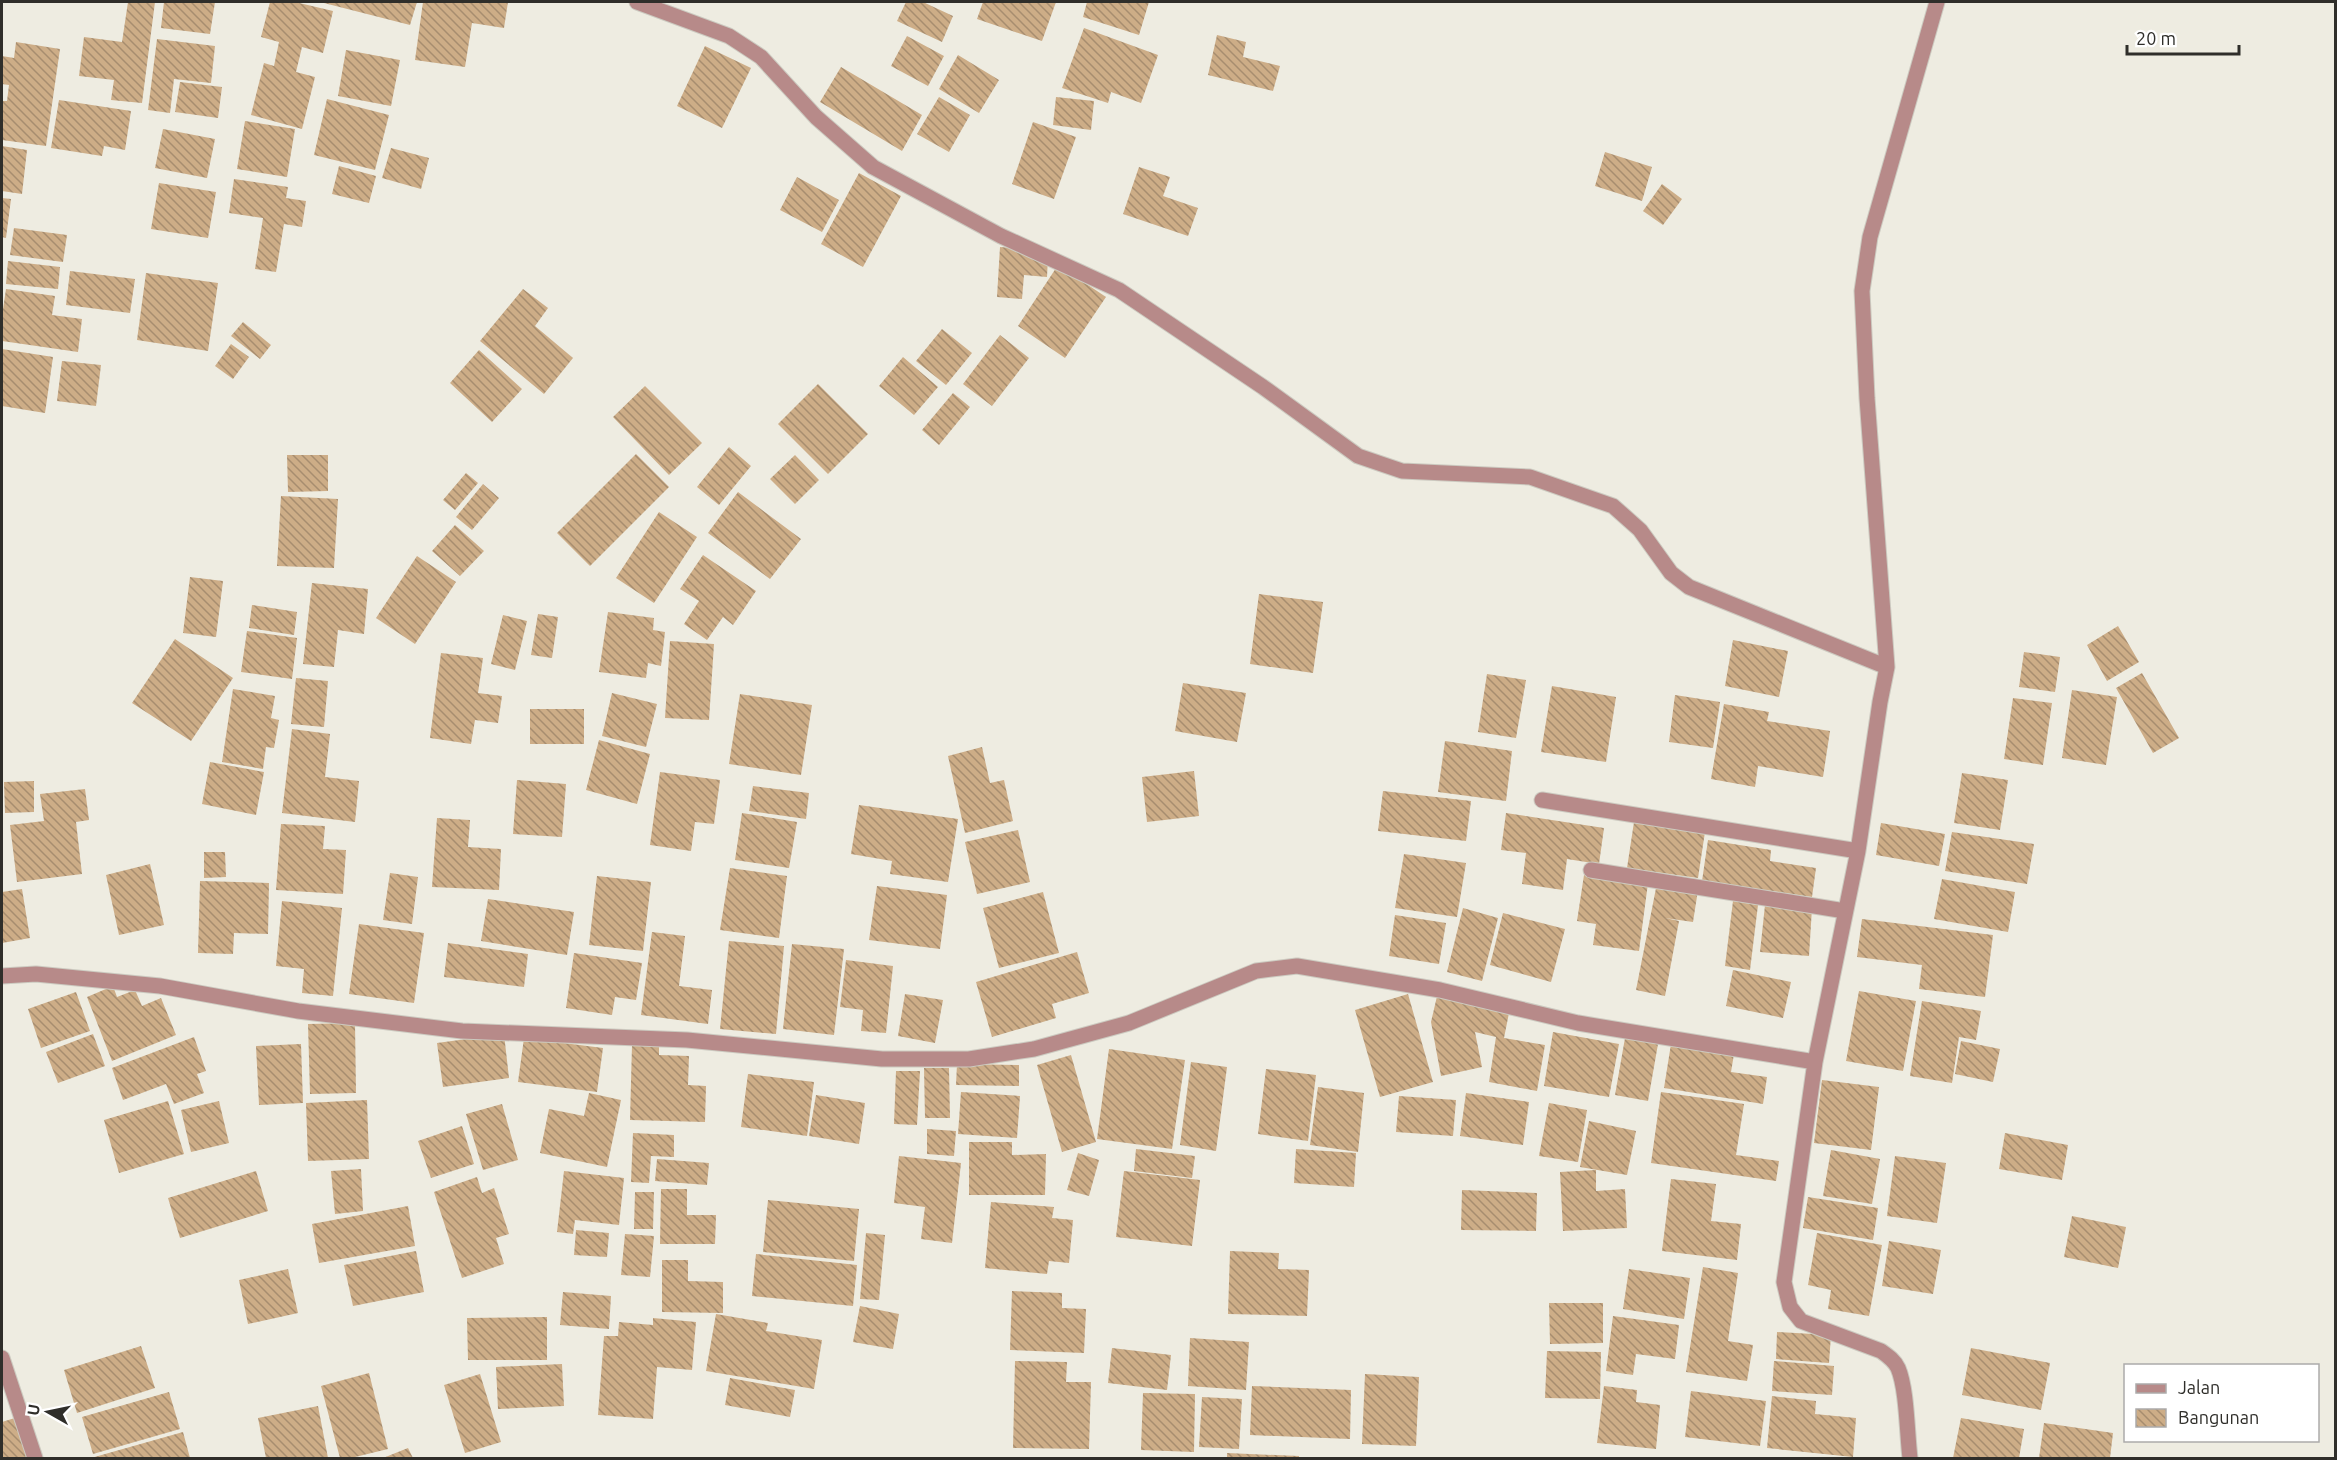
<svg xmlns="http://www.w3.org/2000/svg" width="2337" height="1460" viewBox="0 0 2337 1460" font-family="Ubuntu,sans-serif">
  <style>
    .building { fill: url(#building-back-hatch) }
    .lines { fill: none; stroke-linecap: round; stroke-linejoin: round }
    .street-casing { stroke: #cccac0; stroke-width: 17 }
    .street { stroke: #b78a89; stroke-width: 15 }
  </style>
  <defs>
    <pattern id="building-back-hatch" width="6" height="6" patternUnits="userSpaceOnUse" patternTransform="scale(1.5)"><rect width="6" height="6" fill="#cdad87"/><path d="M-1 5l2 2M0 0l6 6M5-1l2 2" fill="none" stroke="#a78d6f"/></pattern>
  </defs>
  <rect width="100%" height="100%" fill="#eeece1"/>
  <path class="building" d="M128 2H155L142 103 111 100 114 80 79 76 84 37 122 42Z
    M164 2H215L210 34 161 28Z
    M270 2H295L333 11 323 53 302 47 296 72 315 77 302 129 251 115 264 63 274 66 279 42 261 37Z
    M320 2H417L410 25Z
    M423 2H508L504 28 472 23 465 67 415 60Z
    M906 2H923L953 16 942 42 897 21Z
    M983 2H1056L1042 41 977 19Z
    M1087 2H1149L1139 35 1083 17Z
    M1084 28 1158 55 1141 103 1111 92 1108 103 1062 88Z
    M1217 35 1246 42 1243 57 1280 66 1273 91 1208 75Z
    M907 36 944 56 928 86 891 66Z
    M157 39 215 46 211 83 174 79 170 113 148 110Z
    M16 42 60 49 46 146 2 140V101H7L9 85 2 84V56L14 58Z
    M705 46 751 68 722 128 677 106Z
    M346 50 400 60 391 106 338 96Z
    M958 55 999 80 979 113 939 89Z
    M841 67 922 115 902 151 820 102Z
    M180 82 222 87 218 118 175 112Z
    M939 97 970 115 949 152 917 134Z
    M1056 97 1094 101 1091 130 1053 125Z
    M327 99 389 115 375 170 314 155Z
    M59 100 131 111 125 150 104 146 102 156 51 148Z
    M245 121 295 129 287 177 237 169Z
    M1033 122 1076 137 1054 199 1012 184Z
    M163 129 215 139 207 178 155 168Z
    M2 146 27 150 22 194 2 191Z
    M391 148 429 158 421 189 382 178Z
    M1605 152 1652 167 1642 201 1595 186Z
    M339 166 376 176 369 203 332 194Z
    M1139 167 1170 177 1163 196 1198 208 1188 236 1123 214Z
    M859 173 901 196 863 267 821 244Z
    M797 177 839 200 822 232 780 210Z
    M234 179 288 187 286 198 306 201 302 227 284 224 276 272 255 269 263 218 229 213Z
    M159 183 216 192 208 238 151 229Z
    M1662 184 1682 199 1663 225 1643 211Z
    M2 198 11 199 6 238 2 237Z
    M14 228 67 235 63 262 10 255Z
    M1000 247 1025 249V256L1048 257 1047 277 1024 275 1022 299 997 297Z
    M8 261 60 267 58 289 6 284Z
    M1058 265 1106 297 1065 358 1018 326Z
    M70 271 135 279 130 313 66 305Z
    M146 273 218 283 208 351 137 340Z
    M6 289 55 296 52 315 82 319 78 352 2 341V316Z
    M523 289 548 308 535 326 573 358 544 394 480 341Z
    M243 322 271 345 260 359 231 336Z
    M942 329 972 353 946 385 916 361Z
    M1000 335 1029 358 992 406 963 384Z
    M231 344 249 357 233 379 215 366Z
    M2 349 53 357 45 413 2 406Z
    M479 350 522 389 492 422 450 383Z
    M903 357 938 387 914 415 879 386Z
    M62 361 101 365 96 406 57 401Z
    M818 384 868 434 828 474 778 424Z
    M645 386 702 443 669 475 613 417Z
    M953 393 970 407 939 445 922 430Z
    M729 447 751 466 719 505 697 487Z
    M636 454 669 487 590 566 557 533Z
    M287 455H328V491L288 492Z
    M795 455 819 480 795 504 770 479Z
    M466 473 478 483 455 510 443 500Z
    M483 484 499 498 472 530 456 517Z
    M738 492 801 539 770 579 708 533Z
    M281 496 338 499 334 568 277 566Z
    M659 512 697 537 654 603 616 578Z
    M455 525 484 551 460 576 432 551Z
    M703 555 756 591 733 625 723 617 707 640 684 624 699 601 680 589Z
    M417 556 456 582 415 644 376 618Z
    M190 577 223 581 216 637 183 633Z
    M312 583 368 589 364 634 338 630 334 667 303 664Z
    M1259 594 1323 602 1313 673 1250 664Z
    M252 605 297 612 294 635 249 628Z
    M608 612 654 618 653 630 665 632 661 666 648 663 646 678 599 672Z
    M538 614 558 617 552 658 531 655Z
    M503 615 527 621 515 670 491 664Z
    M2118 626 2139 662 2107 681 2087 645Z
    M247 631 297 638 292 679 241 672Z
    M175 639 233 678 191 741 132 703Z
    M1733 640 1788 651 1779 697 1725 686Z
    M670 641 714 644 709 720 665 718Z
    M2024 652 2060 657 2055 692 2019 687Z
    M441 653 483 658 478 693 502 696 498 723 475 720 471 744 430 738Z
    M2142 673 2179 738 2153 753 2116 688Z
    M1487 674 1526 680 1516 738 1478 732Z
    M296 678 328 681 324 727 291 724Z
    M1183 683 1246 693 1237 742 1175 731Z
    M1552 686 1616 697 1606 762 1541 752Z
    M233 689 275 696 271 718 279 720 274 748 266 747 263 769 222 762Z
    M2072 690 2117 697 2106 765 2062 758Z
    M612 693 657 704 646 747 602 736Z
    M740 694 812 705 801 775 729 764Z
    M1675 695 1720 702 1713 748 1669 742Z
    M2013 698 2052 703 2043 765 2004 759Z
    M1724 704 1769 712 1767 721 1830 731 1823 777 1758 766 1755 787 1711 779Z
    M530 709H584V744H530Z
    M292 729 330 734 325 777 359 781 355 822 282 813Z
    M599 740 650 754 637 804 586 790Z
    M1445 741 1512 751 1506 801 1438 792Z
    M982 747 990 783 1004 780 1013 821 965 833 948 756Z
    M210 762 264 772 256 815 202 804Z
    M1194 771 1199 816 1147 822 1142 777Z
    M660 772 720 780 714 824 695 822 691 851 650 845Z
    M1962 773 2008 780 2000 830 1954 823Z
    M517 780 566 784 562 837 513 834Z
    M34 781V812L5 813 4 782Z
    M753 786 809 793 806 819 749 811Z
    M85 789 89 820 76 822 82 874 17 882 10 825 44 821 40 794Z
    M1383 791 1471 801 1466 841 1378 831Z
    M859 805 958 819 948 882 890 874 892 861 851 854Z
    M742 813 797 822 789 868 735 860Z
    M1506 813 1604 828 1599 864 1567 859 1563 890 1522 884 1526 853 1501 850Z
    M437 818 470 820 468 847 501 849 499 890 432 887Z
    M1634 822 1705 832 1698 878 1627 868Z
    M1881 823 1945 834 1939 866 1876 855Z
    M281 824 325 826 323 849 346 850 343 894 276 890Z
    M1018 830 1030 882 977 894 965 842Z
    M1952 832 2034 844 2027 884 1945 871Z
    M1708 840 1771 850 1770 861 1816 868 1812 897 1702 881Z
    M204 852H225L226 877 204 878Z
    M1404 854 1466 863 1457 917 1395 908Z
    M150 864 164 925 119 935 106 875Z
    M730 868 787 876 779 938 720 930Z
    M390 873 418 877 412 924 383 920Z
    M1584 875 1648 883 1639 951 1593 945 1596 924 1577 921Z
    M597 876 651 882 643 951 589 945Z
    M1942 879 2015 892 2008 932 1934 919Z
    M200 881 269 883 268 934 234 933 233 954 198 953Z
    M1657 883 1698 890 1693 922 1665 918 1679 921 1665 996 1636 990Z
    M877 886 947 895 940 949 869 940Z
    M22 889 30 938 2 943V892Z
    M1043 892 1059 953 999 968 983 908Z
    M488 899 574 912 567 955 481 941Z
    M282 901 342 908 333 996 302 993 304 969 276 966Z
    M1733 901 1758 905 1750 970 1725 966Z
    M1765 905 1812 908 1809 956 1760 952Z
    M1463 908 1498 918 1482 981 1447 972Z
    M1503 913 1565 929 1551 982 1490 965Z
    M1395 915 1446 923 1439 964 1389 956Z
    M1862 919 1993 935 1985 997 1919 989 1922 965 1857 957Z
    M359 924 424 933 414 1003 349 994Z
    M652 932 685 936 679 986 712 990 708 1024 641 1015Z
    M729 941 784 946 776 1034 720 1029Z
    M448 943 528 954 524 987 444 977Z
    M792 944 844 949 834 1035 783 1029Z
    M1077 952 1089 993 1052 1004 1056 1018 992 1037 976 982Z
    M574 953 642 963 636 1000 615 997 612 1015 566 1008Z
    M846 960 893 966 886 1033 861 1031 863 1010 840 1007Z
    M1733 970 1791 982 1783 1018 1726 1006Z
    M113 986 117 997 135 990 142 1006 161 998 176 1035 112 1061 87 997Z
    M1859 991 1916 1001 1903 1071 1846 1061Z
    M76 992 90 1031 41 1048 28 1009Z
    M1438 992 1510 1008 1504 1038 1545 1045 1537 1091 1489 1082 1496 1037 1475 1032 1482 1067 1441 1076 1431 1022Z
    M905 994 943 1000 935 1043 898 1036Z
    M1408 994 1433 1082 1380 1097 1355 1010Z
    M1922 1001 1981 1011 1976 1040 1959 1037 1952 1083 1910 1076Z
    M355 1023 356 1093 310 1094 308 1024Z
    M1553 1032 1619 1044 1609 1097 1544 1086Z
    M93 1034 105 1066 58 1083 46 1052Z
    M504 1034 509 1078 443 1087 437 1043Z
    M194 1037 206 1071 197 1074 204 1093 174 1104 166 1084 123 1100 112 1068Z
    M524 1038 603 1048 597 1092 518 1082Z
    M1625 1038 1658 1044 1648 1101 1615 1095Z
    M1961 1041 2000 1049 1993 1082 1955 1074Z
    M301 1044 303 1103 259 1105 256 1046Z
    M1671 1044 1734 1054 1731 1072 1767 1077 1763 1104 1664 1088Z
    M632 1045H659V1055L689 1056 688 1085 706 1086 705 1122 630 1120Z
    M1109 1049 1185 1060 1172 1149 1097 1139Z
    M1071 1055 1096 1142 1062 1152 1037 1065Z
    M1191 1062 1227 1067 1216 1151 1180 1145Z
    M957 1064 1019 1065V1086L956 1085Z
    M924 1068H949L950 1118H925Z
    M1266 1069 1316 1075 1308 1141 1258 1134Z
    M896 1071H920L917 1125 894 1124Z
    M748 1074 814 1082 807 1136 741 1127Z
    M1822 1080 1879 1087 1871 1150 1814 1143Z
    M1318 1087 1364 1093 1358 1152 1310 1145Z
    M961 1092 1020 1096 1017 1138 958 1134Z
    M1661 1092 1744 1104 1736 1155 1779 1161 1776 1181 1651 1163Z
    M589 1093 621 1100 607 1167 540 1153 549 1109 584 1116Z
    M1466 1093 1529 1102 1523 1145 1460 1136Z
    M816 1095 865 1103 859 1144 809 1136Z
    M1399 1096 1456 1100 1453 1136 1396 1132Z
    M367 1100 369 1159 308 1161 306 1103Z
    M168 1101 184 1154 119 1173 104 1120Z
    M219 1101 229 1143 191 1152 181 1110Z
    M1549 1103 1587 1110 1578 1162 1539 1156Z
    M502 1104 518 1160 483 1170 466 1114Z
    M1589 1121 1636 1131 1627 1175 1580 1167Z
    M462 1126 474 1164 431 1178 418 1141Z
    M927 1129 956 1131 954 1156 927 1154Z
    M633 1133 674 1135V1157L651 1156 649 1183 631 1182Z
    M2005 1133 2068 1145 2062 1180 1999 1169Z
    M969 1142H1012V1155L1046 1154 1045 1195H969Z
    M1136 1149 1195 1156 1192 1178 1134 1171Z
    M1296 1149 1356 1153 1354 1187 1294 1183Z
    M1831 1150 1880 1159 1872 1204 1823 1196Z
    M1078 1153 1099 1160 1089 1196 1067 1190Z
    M899 1156 961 1163 952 1243 921 1239 925 1207 894 1203Z
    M1895 1156 1946 1163 1937 1223 1887 1216Z
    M657 1159 709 1163 707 1185 655 1181Z
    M361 1169 363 1211 335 1214 331 1171Z
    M1596 1170V1191L1625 1189 1627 1228 1563 1231 1560 1172Z
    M256 1171 268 1211 180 1238 168 1198Z
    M564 1171 624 1178 619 1225 575 1220 573 1234 557 1232Z
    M1124 1171 1200 1180 1192 1246 1116 1237Z
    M477 1177 482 1193 494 1188 509 1234 496 1238 504 1264 462 1278 434 1192Z
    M1671 1179 1716 1184 1711 1221 1741 1224 1737 1260 1662 1251Z
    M661 1189H687V1215H716L715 1244H660Z
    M1462 1190 1537 1193 1536 1231 1461 1230Z
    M635 1192H654L653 1229H634Z
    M1808 1197 1878 1208 1873 1240 1803 1228Z
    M768 1200 859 1209 854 1261 763 1252Z
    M991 1202 1054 1207 1052 1218 1073 1220 1069 1263 1049 1261 1047 1274 985 1268Z
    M408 1206 415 1246 319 1263 312 1224Z
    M2072 1216 2126 1227 2118 1268 2064 1257Z
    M576 1230 609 1233 607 1257 574 1255Z
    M866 1233 885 1235 879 1300 860 1299Z
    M1817 1233 1882 1245 1869 1316 1828 1309 1831 1290 1808 1285Z
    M625 1234 654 1236 650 1277 621 1275Z
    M1889 1241 1941 1250 1933 1294 1882 1286Z
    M416 1251 424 1292 353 1306 344 1265Z
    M1230 1251 1279 1253 1278 1269 1309 1270 1307 1316 1228 1314Z
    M756 1254 857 1265 853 1306 752 1296Z
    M662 1260H688V1281L723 1282V1313L662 1312Z
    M1703 1267 1738 1273 1728 1341 1753 1345 1747 1381 1686 1372Z
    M288 1269 298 1313 248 1324 239 1280Z
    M1629 1269 1690 1278 1684 1319 1623 1309Z
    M1012 1291 1062 1293V1308L1086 1309 1084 1353 1010 1350Z
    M563 1292 611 1296 609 1329 560 1325Z
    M1549 1303H1603V1343L1550 1344Z
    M860 1306 899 1314 893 1349 853 1342Z
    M716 1314 768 1323 766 1331 822 1340 814 1389 706 1371Z
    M1613 1316 1679 1325 1675 1359 1636 1354 1633 1375 1606 1371Z
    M547 1317V1360H468L467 1318Z
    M653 1318 696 1322 692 1370 657 1367 653 1419 598 1415 604 1336H618L619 1322 653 1325Z
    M1777 1332 1831 1335 1829 1363 1776 1359Z
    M1190 1338 1249 1342 1246 1390 1188 1386Z
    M141 1346 155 1388 77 1413 64 1370Z
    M1112 1348 1171 1355 1167 1390 1108 1383Z
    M1971 1348 2050 1363 2041 1410 1962 1395Z
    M1547 1351 1601 1352 1600 1399 1545 1398Z
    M1015 1361 1067 1362 1066 1382H1091L1089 1449 1013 1448Z
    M1774 1361 1834 1366 1832 1395 1772 1391Z
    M562 1364 564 1406 498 1409 496 1367Z
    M369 1373 388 1449 351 1458H340L321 1386Z
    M480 1374 501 1442 465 1453 444 1385Z
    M1365 1374 1419 1377 1416 1446 1362 1444Z
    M730 1378 795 1390 790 1417 725 1405Z
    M1252 1386 1351 1390 1350 1439 1250 1435Z
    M1604 1386 1637 1390 1636 1402 1660 1405 1656 1449 1597 1443Z
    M1691 1391 1766 1401 1760 1446 1685 1437Z
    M169 1392 180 1429 93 1454 82 1417Z
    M1143 1393 1195 1394 1194 1452 1141 1450Z
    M1772 1396 1816 1401 1815 1414 1856 1418 1853 1457 1767 1448Z
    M1202 1397 1242 1399 1239 1449 1199 1447Z
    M318 1406 328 1458H266L258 1418Z
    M18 1417 29 1456 19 1458H2V1422Z
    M1961 1418 2024 1429 2019 1458H1953Z
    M2044 1423 2113 1433 2110 1458H2039Z
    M183 1432 190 1458H91Z
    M408 1448 413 1458H383Z
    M1227 1453 1299 1456V1458H1227Z"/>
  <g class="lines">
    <defs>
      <path id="street" d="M637 2 729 36 761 57 816 117 873 167 1001 236 1119 290 1263 387 1358 456 1402 471 1530 477 1613 506 1640 530 1671 573 1689 587 1887 667 1880 702 1858 851 1815 1062 1784 1282 1790 1307 1801 1321 1881 1351C1888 1356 1894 1360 1898 1368 1907 1389 1907 1434 1910 1458
        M1887 667 1867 398 1862 291 1870 237 1937 2
        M1542 800 1858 851
        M1591 870 1845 911
        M2 976 36 974 160 986 298 1011 462 1031 687 1040 882 1059H969L1034 1049 1129 1023 1256 971 1297 966 1440 990 1578 1023 1815 1062
        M2 1358 35 1458"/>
    </defs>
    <use href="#street" class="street-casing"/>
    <use href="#street" class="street"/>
  </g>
  <rect width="2337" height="1460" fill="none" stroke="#2f2e2a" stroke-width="6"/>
  <rect x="2124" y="1364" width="195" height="78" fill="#ffffff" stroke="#acabaa" stroke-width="1.5"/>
  <rect x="2136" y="1384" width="30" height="9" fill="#b78a89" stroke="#acabaa" stroke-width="1.5"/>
  <text x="2178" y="1394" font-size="18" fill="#2f2e2a">Jalan</text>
  <rect x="2136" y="1409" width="30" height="18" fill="url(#building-back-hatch)" stroke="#acabaa" stroke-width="1.5"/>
  <text x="2178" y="1424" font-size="18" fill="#2f2e2a">Bangunan</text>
  <g transform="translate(48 1412) rotate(279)" stroke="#ffffff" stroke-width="4.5" paint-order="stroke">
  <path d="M0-4.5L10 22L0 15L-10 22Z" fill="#2f2e2a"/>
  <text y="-9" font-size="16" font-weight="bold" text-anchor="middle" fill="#2f2e2a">U</text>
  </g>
  <path d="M2127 45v9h112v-9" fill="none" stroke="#2f2e2a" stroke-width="3"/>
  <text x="2136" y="45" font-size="18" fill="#2f2e2a" stroke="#ffffff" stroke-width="4.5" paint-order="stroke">20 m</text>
</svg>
